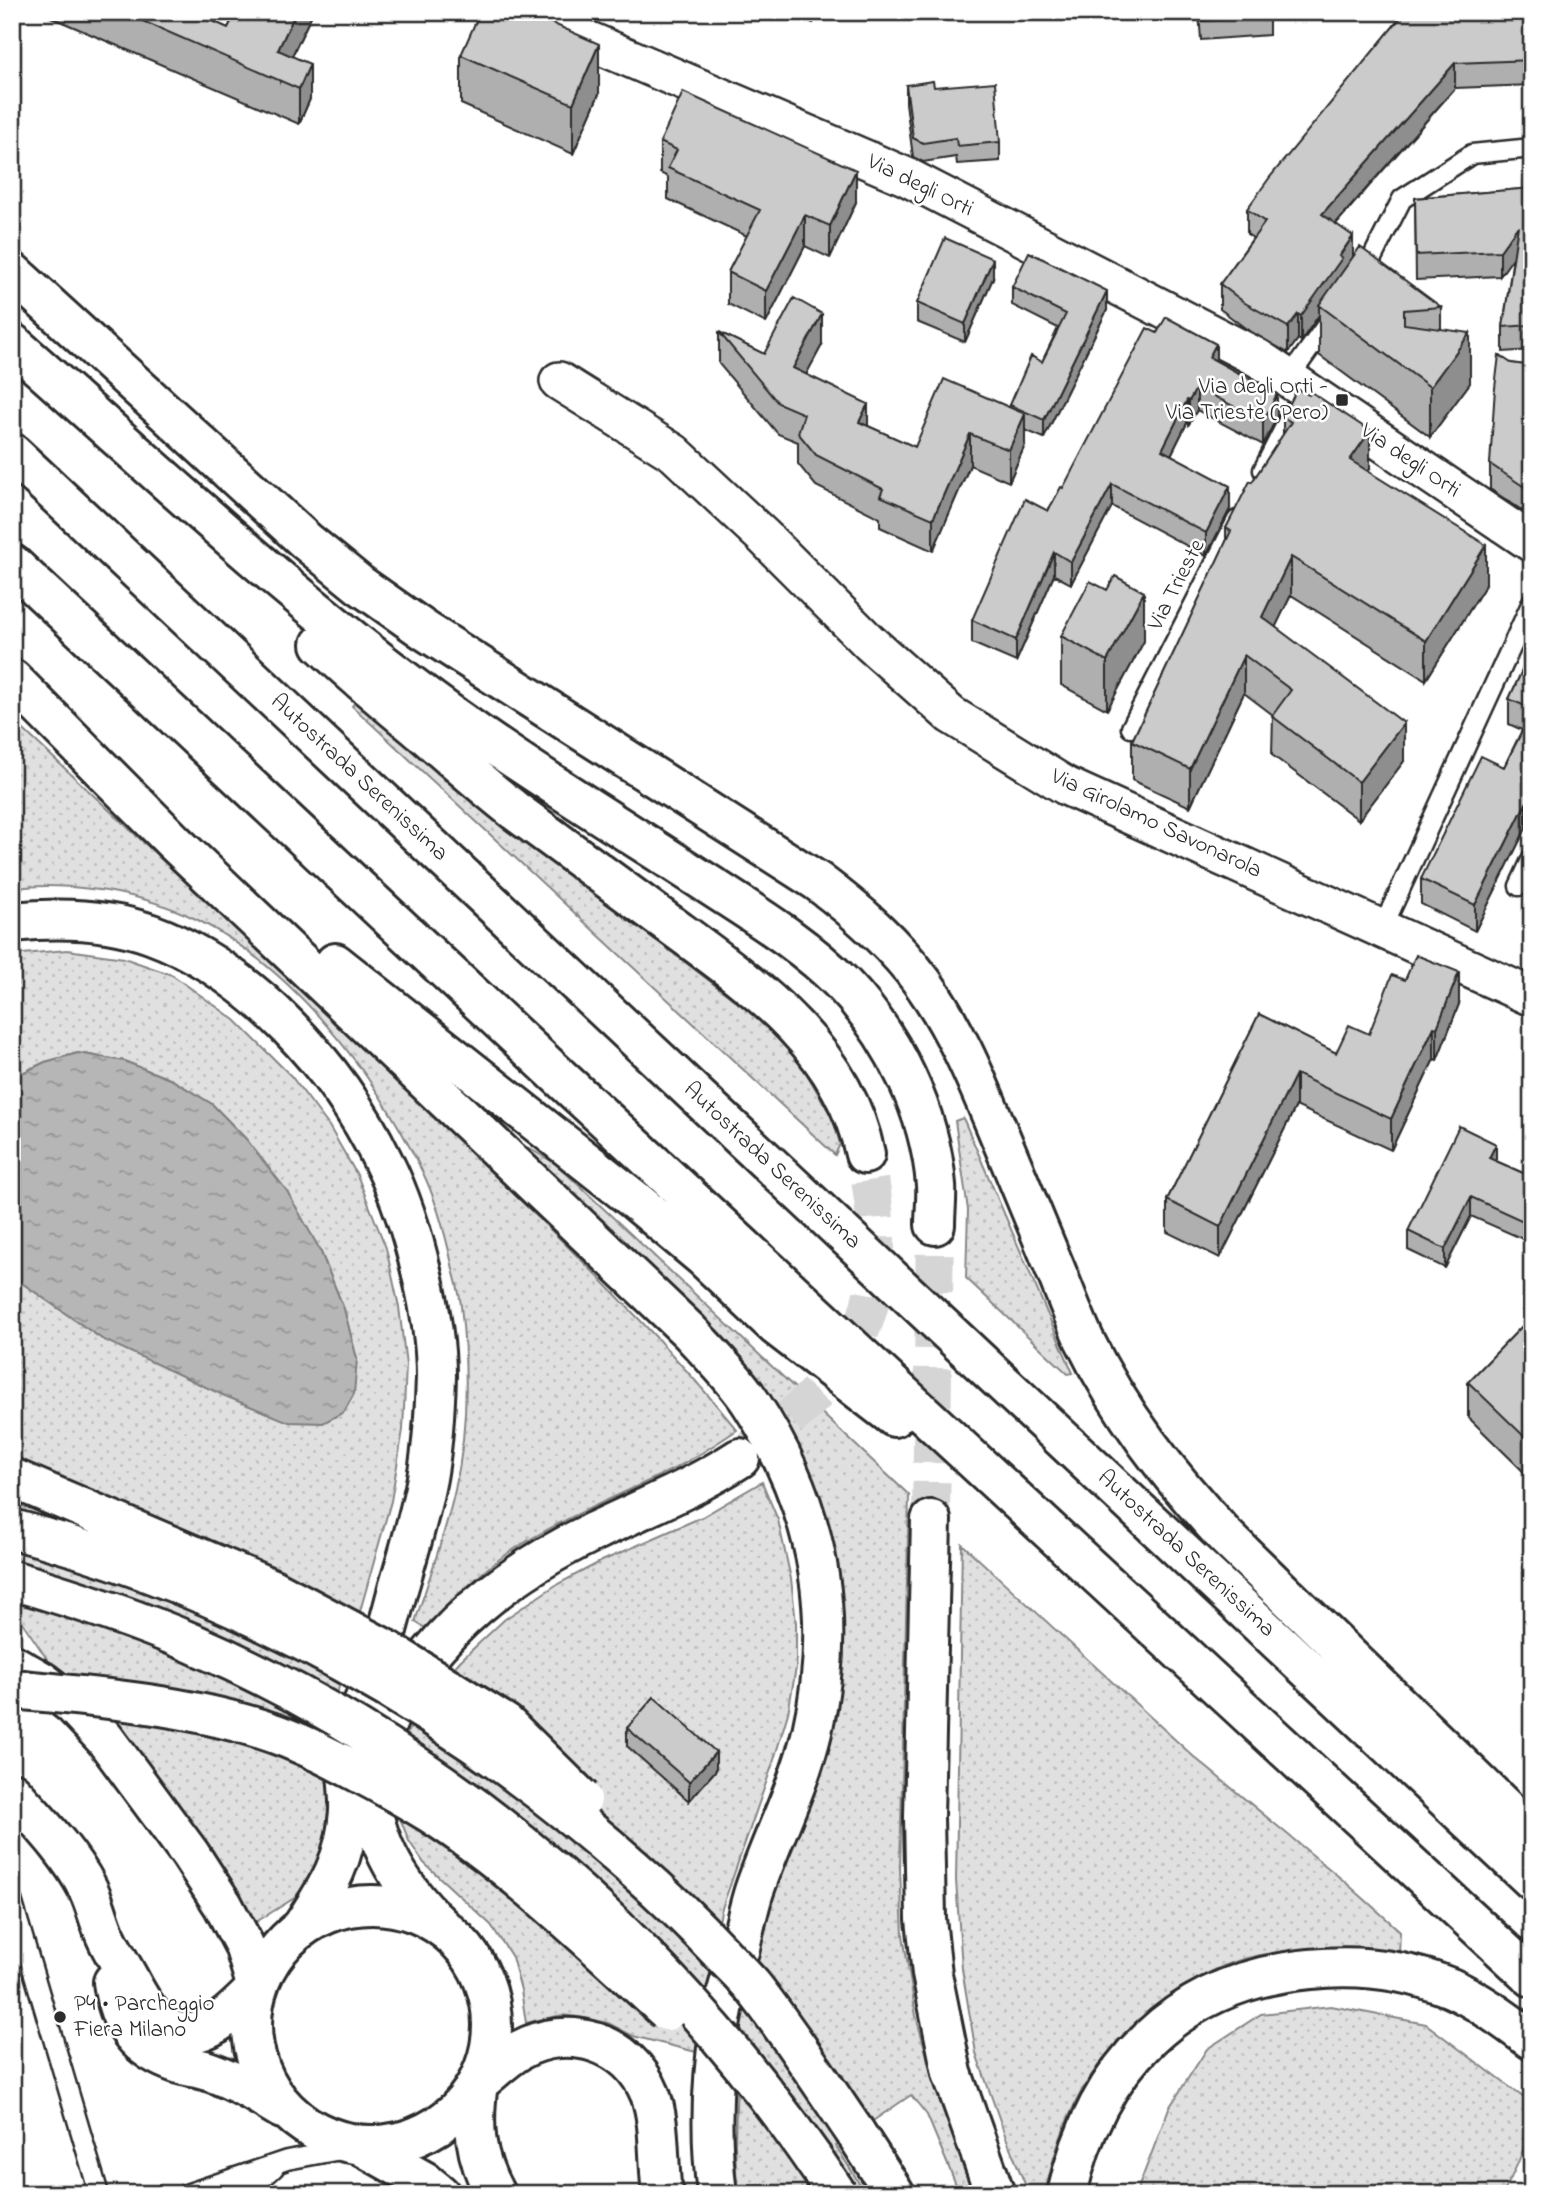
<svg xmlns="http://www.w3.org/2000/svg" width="1544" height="2206" viewBox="0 0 1544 2206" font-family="'Indie Flower',sans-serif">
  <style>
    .grass { fill: url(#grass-dots); stroke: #868686; stroke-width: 2 }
    .water { fill: url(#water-ripples); stroke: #7e7e7e; stroke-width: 2 }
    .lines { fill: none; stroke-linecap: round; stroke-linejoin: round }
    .highway-tunnel { stroke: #d5d5d5; stroke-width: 38; stroke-dasharray: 38 19; stroke-linecap: butt }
    .lane-casing { stroke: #2b2b2b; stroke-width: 23 }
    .street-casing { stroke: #2b2b2b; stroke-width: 42 }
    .secondary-casing { stroke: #2b2b2b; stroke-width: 44 }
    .highway-casing { stroke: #2b2b2b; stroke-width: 44 }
    .lane { stroke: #fff; stroke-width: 18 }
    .street { stroke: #fff; stroke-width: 37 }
    .secondary { stroke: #fff; stroke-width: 38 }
    .highway { stroke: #fff; stroke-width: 38 }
    .highway-bridge-casing { stroke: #2b2b2b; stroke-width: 44; stroke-linecap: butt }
    .highway-bridge { stroke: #fff; stroke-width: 38 }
    .wall { fill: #afafaf; stroke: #2b2b2b; stroke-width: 2 }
    .shaded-wall { fill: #8e8e8e; stroke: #2b2b2b; stroke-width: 2 }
    .building { fill: #cbcbcb; stroke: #2b2b2b; stroke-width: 2 }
    .poi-dot { fill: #2b2b2b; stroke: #fff; stroke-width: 2.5 }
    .labels { text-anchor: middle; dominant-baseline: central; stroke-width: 5; stroke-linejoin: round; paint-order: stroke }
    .street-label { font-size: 23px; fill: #2b2b2b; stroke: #fff }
    .poi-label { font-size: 23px; fill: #2b2b2b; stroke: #fff; text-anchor: end }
  </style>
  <defs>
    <pattern id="grass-dots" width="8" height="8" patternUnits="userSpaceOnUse" patternTransform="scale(1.75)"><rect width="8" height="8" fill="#e0e0e0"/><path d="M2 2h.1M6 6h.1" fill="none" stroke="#c0c0c0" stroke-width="1.8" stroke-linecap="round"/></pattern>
    <pattern id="water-ripples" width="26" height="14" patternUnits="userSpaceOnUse" patternTransform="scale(1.75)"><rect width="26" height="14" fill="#b6b6b6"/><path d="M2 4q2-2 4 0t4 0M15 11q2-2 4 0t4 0" fill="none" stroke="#949494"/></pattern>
  </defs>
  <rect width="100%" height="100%" fill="#fff"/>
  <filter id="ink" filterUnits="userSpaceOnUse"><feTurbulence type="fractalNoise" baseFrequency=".0143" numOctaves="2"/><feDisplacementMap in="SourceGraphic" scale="14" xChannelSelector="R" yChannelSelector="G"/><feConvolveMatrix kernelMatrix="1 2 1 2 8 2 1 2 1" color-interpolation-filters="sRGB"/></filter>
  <g filter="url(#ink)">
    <path class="grass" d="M356 701 512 829 759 1019 801 1064 833 1119 840 1144 835 1155 352 706Z
      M12 719C154 852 296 984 436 1119 541 1220 645 1317 737 1430 713 1446 689 1462 663 1474 612 1499 558 1520 510 1552 478 1572 454 1601 429 1630L415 1622C429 1579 445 1535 455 1490 468 1431 468 1366 461 1306 460 1294 456 1281 453 1269 446 1236 437 1200 421 1169 374 1073 294 969 198 920 165 904 127 893 91 889 66 886 38 884 12 889Z
      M67 950 124 958 172 975 235 1020 291 1076 329 1126 357 1175 386 1248 399 1307 406 1365 403 1430 391 1501 339 1686 328 1740 330 1794 325 1837 315 1869 296 1897 256 1922 223 1871 120 1738 49 1662 12 1607V1276L102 1339 357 1359 344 1309 320 1250 246 1139 212 1104 172 1080 124 1061 78 1053 45 1062 12 1078V955Z
      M963 1118 1073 1373 1068 1374 966 1278 968 1210 955 1121Z
      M514 1140 555 1163 909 1495 900 1869 903 1935 916 2016 938 2096 975 2194H960L927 2115 911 2095 836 2146 866 2194H737L735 2143 738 2039 752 1962 766 1907 832 1732 843 1650 836 1575 824 1512 799 1450 771 1399 724 1339Z
      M762 1482 778 1520 791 1579 796 1623V1668L788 1713 773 1763 721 1911 696 2052 633 2036 608 2023 585 2018 562 2015 526 2023 521 1990 512 1957 491 1925 424 1863 409 1841 398 1813 404 1739 431 1694 460 1661 505 1619 556 1585 602 1561 702 1517Z
      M962 1544 1194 1757 1344 1881 1400 1931 1399 1955C1353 1949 1307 1946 1261 1955 1192 1967 1114 2032 1080 2094 1063 2125 1052 2160 1045 2194H1029L1005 2135 976 2053 962 1969 956 1880Z
      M1331 2006 1426 2024 1532 2104C1532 2135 1517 2167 1503 2194H1136L1169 2108 1207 2049 1261 2014Z"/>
    <path class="water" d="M78 1053 124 1061 172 1080 212 1104 246 1139 287 1191 320 1250 344 1309 357 1359 354 1394 344 1412 323 1423 289 1422 225 1396 102 1339 12 1276V1078L45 1062Z"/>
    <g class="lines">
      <path class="highway-tunnel" d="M745 1454C791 1421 849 1370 867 1314 882 1267 876 1201 865 1154
        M931 1520 935 1225"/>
      <defs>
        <path id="lane" d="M1361 276 1369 264 1402 199 1472 154 1532 148
          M1288 379 1333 316
          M1263 470 1293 411
          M1131 728 1237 520
          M1519 886 1532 858
          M1382 929 1532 602
          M12 1900 99 2194
          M186 2194 287 2160 362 2146
          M245 2194 274 2168"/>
        <path id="street" d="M544 12 550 19 564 30 907 177 1258 358 1532 543
          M559 381 674 453 764 537 870 643 951 715 1066 786 1532 997"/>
        <path id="secondary" d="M12 1792C39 1822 69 1852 88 1889 96 1905 99 1923 107 1939 113 1952 121 1964 128 1977 142 2003 160 2041 197 2032 221 2026 240 2004 257 1988
          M252 2025a120 120 0 1 1 240 0a120 120 0 1 1-240 0Z
          M113 1982C119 2025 136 2050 179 2064 189 2067 200 2068 211 2072 236 2081 259 2095 282 2109
          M478 2083C472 2125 474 2155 495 2194
          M362 2146 424 2181 440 2194"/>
        <path id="highway" d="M12 272 306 541 360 585 424 630 817 881C857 911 894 943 923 983 954 1026 975 1076 995 1124 1015 1171 1034 1219 1054 1266 1064 1290 1073 1315 1084 1339 1120 1413 1169 1476 1225 1536L1532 1834
          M12 343C164 478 312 618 478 734 554 787 633 835 711 886 757 916 805 945 843 984 894 1037 930 1112 936 1185 937 1198 935 1212 935 1225
          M12 453 1532 1880
          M12 564 565 1082 1532 1977
          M321 644C353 675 387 703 421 731 452 758 482 785 514 810 565 848 617 885 668 923 751 984 843 1046 865 1154
          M12 679 175 843 689 1331C710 1354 734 1377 751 1403 817 1504 839 1614 812 1732 799 1787 772 1838 754 1891 748 1910 744 1929 740 1948 735 1966 728 1985 724 2004 712 2066 709 2131 717 2194
          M12 922C59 917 106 918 151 934 250 970 338 1067 383 1161 401 1197 413 1235 422 1275 430 1308 436 1342 436 1376 435 1409 433 1445 427 1478 420 1515 409 1552 398 1589 391 1615 384 1642 376 1669 367 1695 355 1720 349 1747 344 1767 350 1790 349 1811 346 1860 328 1887 302 1927
          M335 963 636 1201 703 1257 776 1326 894 1417
          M931 1520 924 1817 926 1919 932 1974 952 2073 995 2194
          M12 1664 43 1682 73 1705 105 1739 190 1854 223 1905 244 1945 257 1988
          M368 1770C369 1835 396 1883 442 1927
          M368 1773C378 1744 388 1716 404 1690 449 1618 518 1568 593 1532 643 1508 694 1488 740 1458
          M478 2083C492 2072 505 2059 520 2050 569 2023 629 2042 650 2094 660 2119 658 2156 661 2184L664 2194
          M855 2132 895 2194
          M1067 2194C1095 2067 1177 1981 1310 1969 1358 1964 1405 1969 1451 1988 1480 2001 1506 2021 1532 2040"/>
      </defs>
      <use href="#lane" class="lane-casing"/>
      <use href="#street" class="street-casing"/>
      <use href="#secondary" class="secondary-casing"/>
      <use href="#highway" class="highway-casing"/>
      <use href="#lane" class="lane"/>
      <use href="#street" class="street"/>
      <use href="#secondary" class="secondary"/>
      <use href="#highway" class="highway"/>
      <defs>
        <path id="highway-bridge" d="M12 1478 273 1589 389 1651 506 1724 582 1799
          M12 1529C242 1589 456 1711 633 1868 664 1895 693 1923 721 1953 732 1965 744 1976 754 1988 790 2034 822 2084 855 2132
          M12 1580C73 1598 134 1618 192 1643 457 1758 679 1954 837 2194
          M12 1689C96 1697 184 1704 264 1730 296 1740 327 1756 356 1771 381 1784 406 1798 430 1813 517 1869 591 1942 667 2011"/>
      </defs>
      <use href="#highway-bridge" class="highway-bridge-casing"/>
      <use href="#highway-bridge" class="highway-bridge"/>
    </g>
    <path class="wall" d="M46 12H192L228 28 236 12H313L292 56 310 99 299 124 46 15Z
      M788 12H817L813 23Z
      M1199 12H1269V35L1201 40Z
      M1405 12H1532V85L1455 88 1336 224 1353 257 1441 307V329L1470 383 1430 437 1319 355V315L1301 341 1298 339 1288 353 1245 328 1220 309V284L1253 238 1247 234V209Z
      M461 55 599 94 573 154 461 104Z
      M906 85 934 87 1000 142V161L957 164 956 157 923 162 913 157 906 103Z
      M660 142 856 202 830 258 805 246 766 323 728 304V272L747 236 668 199V177L660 173Z
      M1532 188V350L1503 352V327L1513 257 1500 276 1416 280 1415 198Z
      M993 278 965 342 917 322V303Z
      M1012 287 1107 310 1044 438 1025 430V445L1009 482 970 465 933 551 880 527V518L816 486 798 464V442L778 434 719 364V332L764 354 822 345 806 374 868 426 915 447 1010 408V405L1042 362 1058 328 1012 305Z
      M1157 333 1216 361 1277 417 1263 445 1197 410 1189 424 1187 423 1171 455 1230 509 1206 556 1112 506 1071 584 1054 575 1016 662 972 643V620L1063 488Z
      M1511 363 1532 366V517L1490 489V464Z
      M1283 417 1370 469 1368 471 1486 584 1426 680 1291 595 1275 627 1404 761 1359 820 1272 755 1273 715 1244 693 1190 807 1132 780V741L1226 542V528L1252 482 1283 435Z
      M1107 590 1144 641 1107 710 1061 685V636Z
      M1532 649V831L1526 828 1475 931 1421 904V879L1504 767 1522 730 1509 724V699Z
      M1459 1004 1437 1060 1434 1059 1391 1150 1296 1106 1220 1258 1167 1232V1200L1259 1014 1336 1053Z
      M1496 1161 1532 1177V1243L1471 1216 1445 1268 1408 1250V1231Z
      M1532 1316V1480L1468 1417V1382Z
      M627 1728 716 1770 689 1801 627 1746Z"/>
    <path class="shaded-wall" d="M296 12H313L280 81 278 50Z
      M813 12H817L813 23Z
      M599 44V94L573 154V104Z
      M1455 63V88L1322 239V214Z
      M310 64V99L299 124V89Z
      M856 170V202L830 258V226Z
      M805 215V246L766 323V291Z
      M1518 226V251L1500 276V251Z
      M1353 236V261L1319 305V315L1301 341V316Z
      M993 259V278L965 342V324Z
      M1107 291V310L1044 438V420Z
      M822 314V345L793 399V368Z
      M1298 314V339L1288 353V327Z
      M1470 333V383L1430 437V387Z
      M1216 344V367L1209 357Z
      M1197 387V410L1189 424V401Z
      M1277 394V417L1263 445V422Z
      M1187 400V423L1162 473V450Z
      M868 404V435L859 422Z
      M1025 414V445L1009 482V450Z
      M1370 431V469L1350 498V460Z
      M970 434V465L933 551V519Z
      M1112 484V506L1071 584V562Z
      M1230 486V509L1206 556V533Z
      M1486 545V584L1426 680V641Z
      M1054 552V575L1016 662V640Z
      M1291 557V595L1262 655V617Z
      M1144 592V641L1107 710V661Z
      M1244 655V693L1190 807V769Z
      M1404 723V761L1359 820V782Z
      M1526 803V828L1475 931V905Z
      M1459 972V1004L1437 1060V1028Z
      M1434 1027V1059L1391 1150V1119Z
      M1296 1074V1106L1220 1258V1227Z
      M1496 1144V1162L1489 1158Z
      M1471 1197V1216L1445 1268V1249Z
      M716 1752V1770L689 1801V1782Z"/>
    <path class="building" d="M122 12H192L228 28 236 12H296L278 50 310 64 299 89Z
      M480 12H527L599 44 573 104 461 55Z
      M1200 12H1269V17L1201 21Z
      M1405 12H1532V60L1455 63 1322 214 1353 236 1339 256 1342 258 1301 316 1298 314 1288 327 1245 303 1220 284 1265 222 1247 209 1270 177Z
      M933 81 934 87 995 82 1000 142 957 146 956 138 923 143 913 138 906 85Z
      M683 92 856 170 830 226 805 215 766 291 728 272 760 210 668 168 677 150 660 142Z
      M1532 188V325L1503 327 1518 226 1500 251 1416 255 1415 198Z
      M945 238 993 259 965 324 917 303Z
      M1360 247 1441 307 1404 310V324L1470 333 1430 387 1319 305Z
      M1029 252 1107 291 1044 420 1010 405 1031 356 1042 362 1066 314 1012 287Z
      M794 298 822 314 793 368 868 404 859 422 915 447 944 379 1025 414 1009 450 970 434 933 519 880 496 883 489 816 455 798 433 804 414 778 403 719 332 764 354Z
      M1166 317 1216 344 1209 357 1277 394 1263 422 1197 387 1189 401 1187 400 1162 450 1230 486 1206 533 1112 484 1071 562 1054 552 1016 640 972 620 1025 499 1048 511 1061 487 1063 488 1147 328 1157 333Z
      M1499 355 1511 363 1532 366V492L1490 464 1495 388Z
      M1297 389 1309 395 1311 392 1370 431 1350 460 1486 545 1426 641 1291 557 1262 617 1404 723 1359 782 1272 716 1291 690 1244 655 1190 769 1132 741 1231 531 1226 528 1250 481 1252 482 1291 422 1283 417Z
      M1115 576 1144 592 1107 661 1061 636 1090 581 1107 590Z
      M1532 649V709L1509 699Z
      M1532 712V806L1526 803 1475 905 1421 879 1481 756 1504 767Z
      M1416 955 1459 972 1437 1028 1434 1027 1391 1119 1296 1074 1220 1227 1167 1200 1259 1014 1336 1053 1349 1025 1369 1034 1392 975 1405 980Z
      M1459 1126 1496 1144 1489 1158 1532 1177V1225L1471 1197 1445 1249 1408 1231Z
      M1532 1316V1444L1468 1382Z
      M654 1697 716 1752 689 1782 627 1728Z"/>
  </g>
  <g class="poi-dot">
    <rect x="1335" y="393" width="14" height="14" rx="3.5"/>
    <circle cx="60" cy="2017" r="7"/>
  </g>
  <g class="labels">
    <g class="street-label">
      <text transform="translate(920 186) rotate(26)">Via degli Orti</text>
      <text transform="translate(1410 461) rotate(34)">Via degli Orti</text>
      <text transform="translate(1177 585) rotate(-63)">Via Trieste</text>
      <text transform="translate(359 778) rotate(43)">Autostrada Serenissima</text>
      <text transform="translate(1156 824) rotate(25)">Via Girolamo Savonarola</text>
      <text transform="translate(772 1166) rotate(43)">Autostrada Serenissima</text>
      <text transform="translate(1186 1554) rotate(43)">Autostrada Serenissima</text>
    </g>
    <g class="poi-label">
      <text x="1328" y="387">Via degli Orti -<tspan x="1328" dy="26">Via Trieste (Pero)</tspan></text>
      <text x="74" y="2004" text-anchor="start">P4 • Parcheggio<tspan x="74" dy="26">Fiera Milano</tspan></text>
    </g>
  </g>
  <rect width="1544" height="2206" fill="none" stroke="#fff" stroke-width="42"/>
  <rect x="21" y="21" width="1502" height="2164" fill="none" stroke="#2b2b2b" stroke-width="2.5" filter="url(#ink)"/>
</svg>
